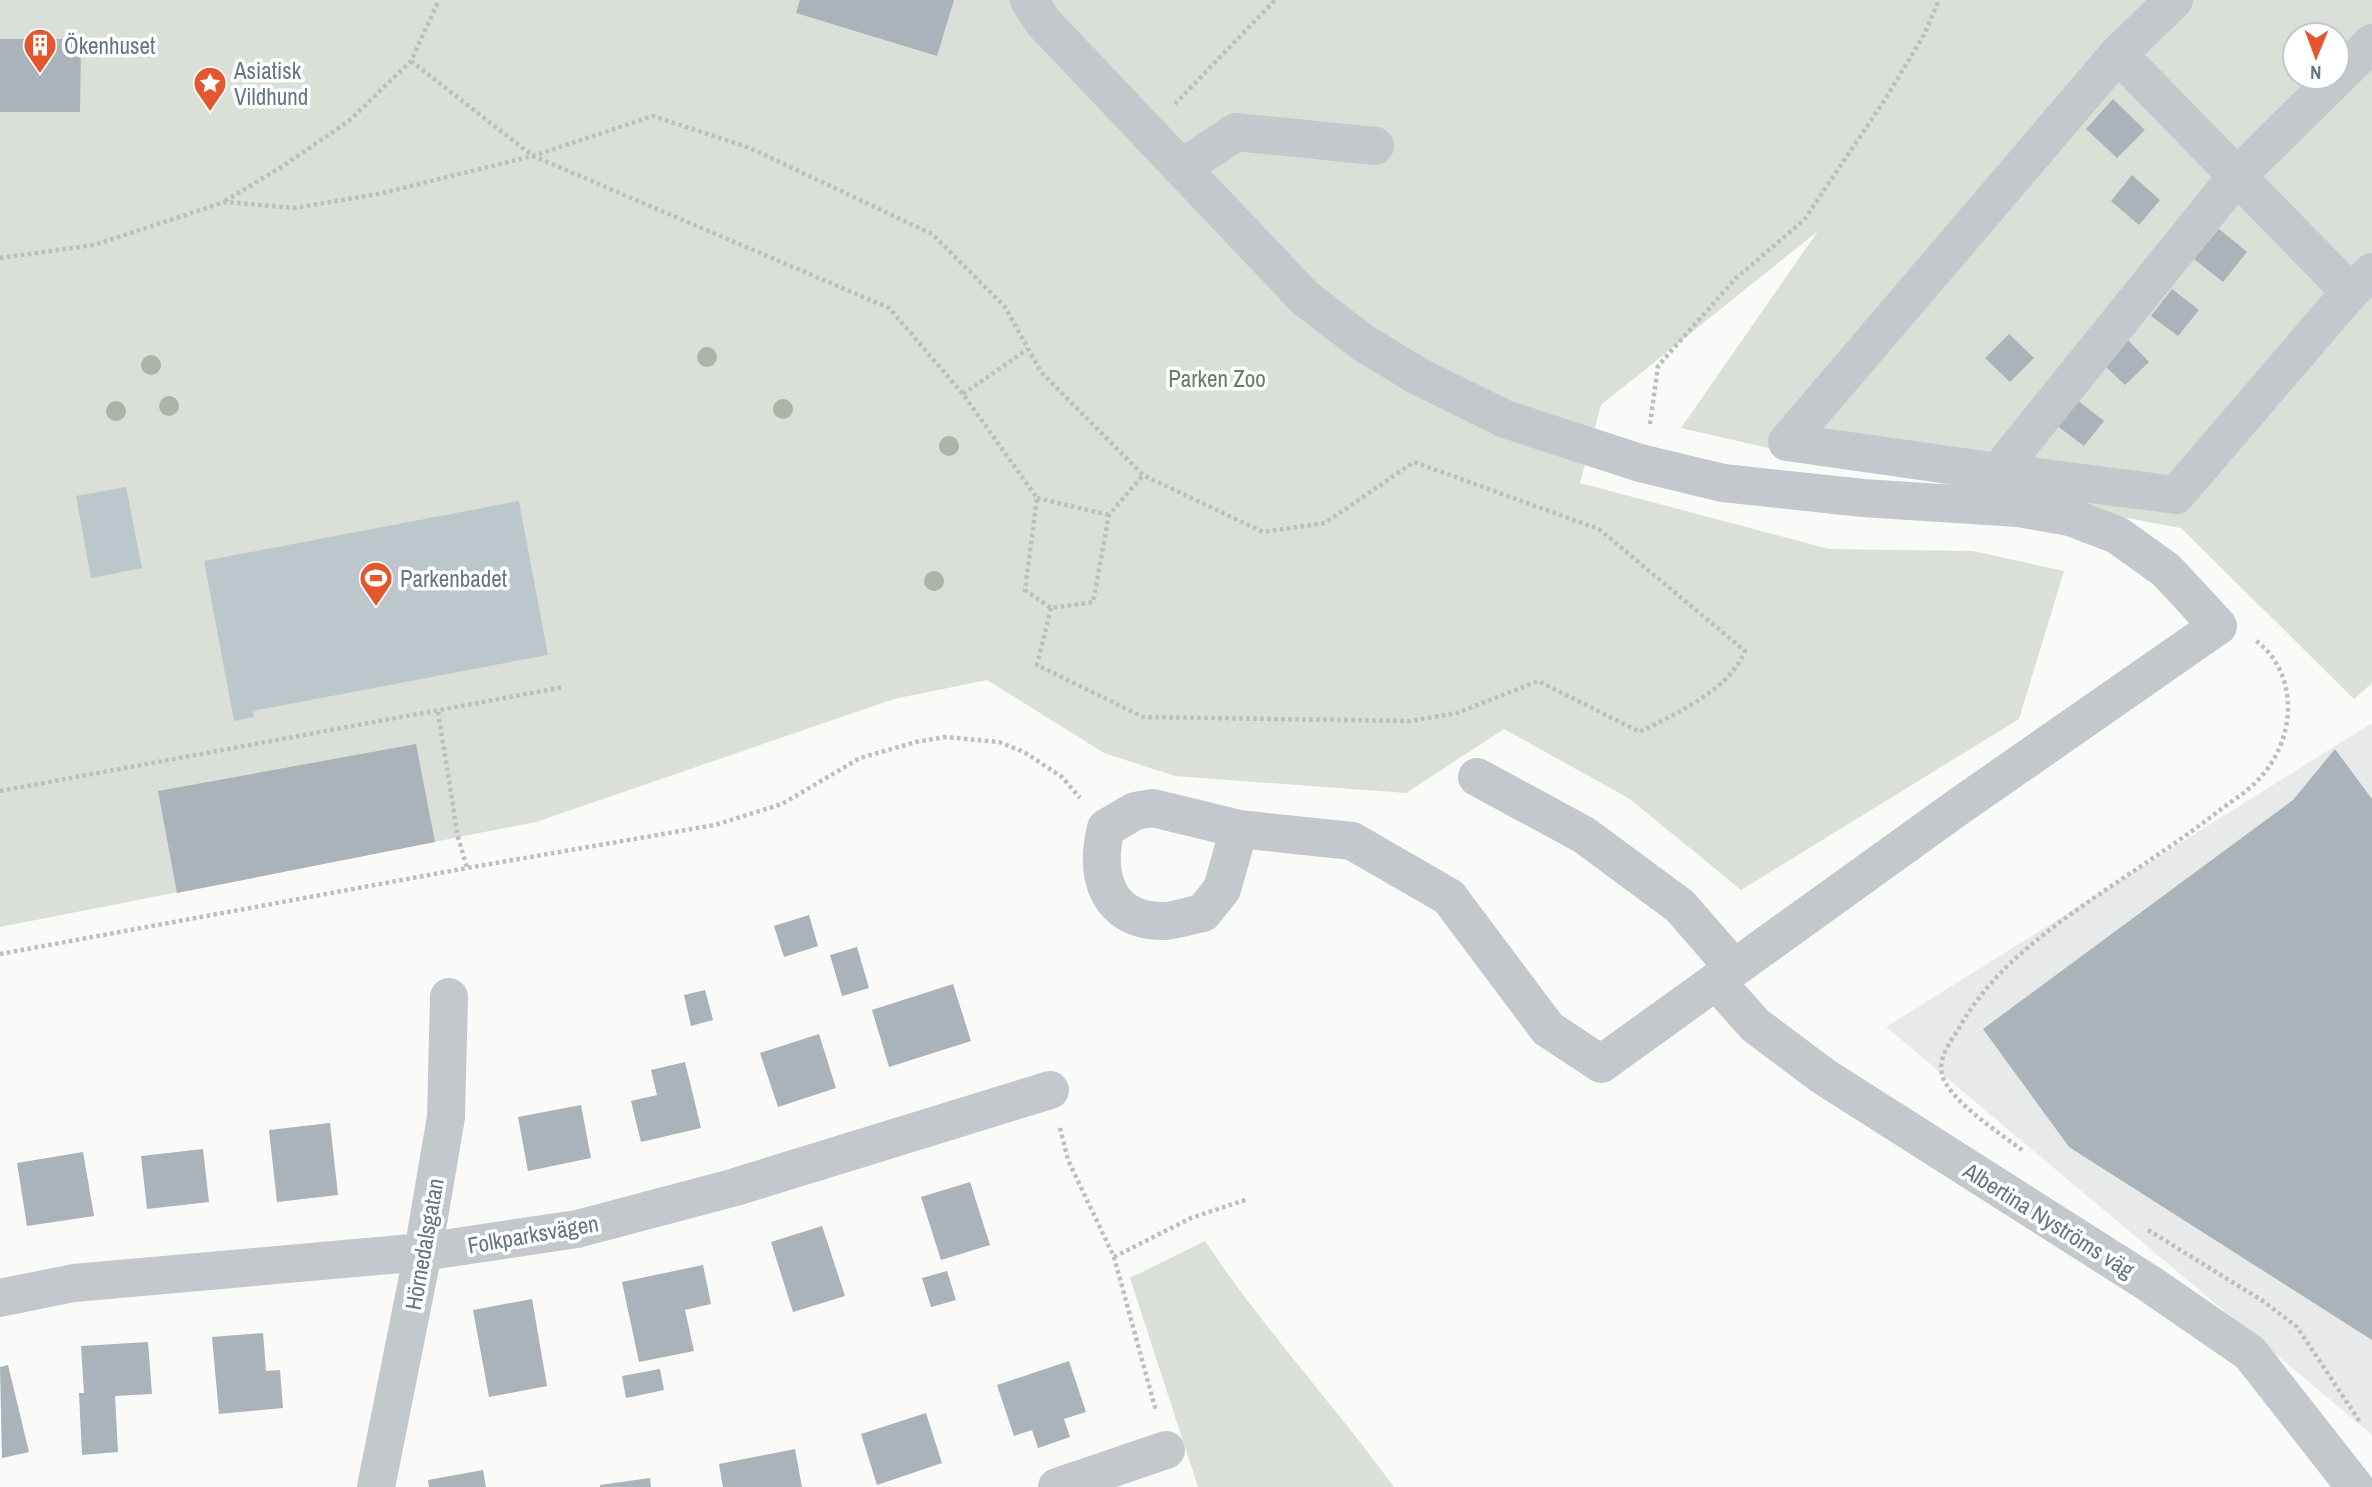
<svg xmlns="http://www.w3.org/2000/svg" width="2372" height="1487" viewBox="0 0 2372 1487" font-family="'Archivo Narrow',sans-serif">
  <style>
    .built { fill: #e8e9e9 }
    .green { fill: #dadfd7; fill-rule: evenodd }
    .water { fill: #bbc7cb }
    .building { fill: #aab3b9 }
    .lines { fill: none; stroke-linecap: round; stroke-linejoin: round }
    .path { stroke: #bbbfc2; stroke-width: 4.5; stroke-dasharray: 3.5 3.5; stroke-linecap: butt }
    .minor { stroke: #c3c8cc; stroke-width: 38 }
    .tree { fill: #aab4a7 }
    .labels { text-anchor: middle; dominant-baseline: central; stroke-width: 7; stroke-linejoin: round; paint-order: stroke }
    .poi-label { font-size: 23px; fill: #657683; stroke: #fff; text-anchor: start }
    .park-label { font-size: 23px; fill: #687a64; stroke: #fff }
    .street-label { font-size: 23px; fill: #657683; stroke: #fff }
  </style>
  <rect width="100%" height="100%" fill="#fafaf8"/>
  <path class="built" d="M2372 723V1435L1886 1027Z"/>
  <path class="green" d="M0 0H2372V683L2354 699 2181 528 1847 466 1681 428 1818 231 1601 405 1580 483 1829 549 1973 551 2064 571 2019 719 1741 890 1630 799 1504 729 1406 793 1175 776 1104 753 987 680 894 699 536 822 0 927ZM2295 35H2337V77H2295ZM519 501 547 655 252 711Z
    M1205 1241C1262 1327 1333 1403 1394 1487H1198L1130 1278Z"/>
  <path class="water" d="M126 487 142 568 91 578 76 496Z
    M519 501 548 655 253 711 254 717 234 721 204 561Z"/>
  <path class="building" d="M800 0H954L937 56 796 13Z
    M0 39H81L80 112H0Z
    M2113 99 2145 130 2117 158 2086 129Z
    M2132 175 2160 200 2139 225 2111 201Z
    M2219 229 2247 252 2223 282 2194 259Z
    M2172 289 2199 310 2178 336 2151 316Z
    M2009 334 2034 358 2010 382 1985 358Z
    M2128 340 2149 362 2125 385 2103 364Z
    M2076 399 2104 421 2084 446 2056 425Z
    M416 744 435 842 177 893 158 791Z
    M2335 749 2372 799V1340L2069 1147 1983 1029 2293 800Z
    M809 915 818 946 784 957 774 926Z
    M857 947 869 988 842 996 830 955Z
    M953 984 971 1041 889 1067 872 1010Z
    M705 990 713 1020 691 1026 684 995Z
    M819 1034 836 1088 778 1107 760 1053Z
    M685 1062 701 1128 641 1142 631 1101 657 1095 651 1070Z
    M581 1105 591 1158 528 1171 518 1117Z
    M330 1123 338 1195 277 1202 269 1130Z
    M203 1149 209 1202 147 1209 141 1156Z
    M83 1152 94 1216 27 1226 17 1163Z
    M970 1182 990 1245 941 1260 921 1197Z
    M822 1226 845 1296 793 1312 771 1242Z
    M703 1265 711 1304 685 1310 694 1351 639 1362 622 1282Z
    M947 1271 956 1300 931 1307 922 1278Z
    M532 1299 547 1386 489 1397 473 1310Z
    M263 1333 266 1371 280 1370 283 1408 219 1414 212 1337Z
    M148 1342 152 1394 115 1396 118 1452 82 1455 79 1393H84L81 1346Z
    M1069 1361 1086 1412 1064 1419 1070 1437 1038 1448 1032 1430 1014 1436 997 1385Z
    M8 1365 29 1452 2 1458 0 1367Z
    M660 1369 664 1390 626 1398 622 1376Z
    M926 1413 942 1463 877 1485 861 1434Z
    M795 1449 802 1487H723L719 1464Z
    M483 1470 486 1487H429L428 1480Z
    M650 1478 651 1487H600V1485Z"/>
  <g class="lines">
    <path class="path" d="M411 61 533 156 889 308 963 394 1037 498 1025 590 1051 608 1093 602 1109 515 1143 475
      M1175 104 1275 0
      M225 201 283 166 350 120 411 61 439 0
      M0 258 94 245 225 202 295 208 378 194 533 156 653 116 750 148 932 234 1005 307 1041 372 1143 475 1263 532 1325 523 1414 462 1599 529 1745 651C1728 691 1677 713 1640 732L1538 681 1457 713 1410 721 1143 717 1037 665 1051 608
      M963 394 1028 349
      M1650 424 1658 366 1735 279 1804 220 1884 101 1924 35 1939 0
      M1037 498 1109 515
      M438 712 458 837 467 868
      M0 791 564 687
      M0 954 467 868 715 825 782 804 860 758 916 742 945 737 999 742 1024 752 1062 777 1080 798
      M1060 1128 1068 1160 1114 1257 1156 1411
      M2022 1150C2001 1134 1948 1100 1942 1074 1938 1058 1950 1042 1958 1030 1979 991 2012 959 2047 932 2101 890 2162 855 2216 813 2230 802 2246 793 2258 780 2296 741 2301 674 2255 640
      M2148 1230 2263 1301 2297 1327 2360 1422
      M1114 1257 1191 1218 1248 1199"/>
    <path class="minor" d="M1029 0 1043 22 1305 298 1362 342 1416 375 1505 419 1640 463 1723 483 1863 498 2018 508 2070 517 2117 535 2166 570 2218 626 1958 807 1601 1064 1548 1029 1449 897 1352 841 1239 829 1153 808 1135 811 1106 828C1094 876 1107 922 1165 921 1177 920 1191 915 1203 913L1222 889 1239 829
      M2174 0 2118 54 1787 442 1998 472 2236 177 2372 43
      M2118 54 2350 292 2372 272
      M1182 168 1236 132 1375 146
      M1998 472 2176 495 2350 292
      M1477 777 1584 835 1680 906 1734 968
      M1716 981 1755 1025 1823 1076 2150 1284 2250 1353 2355 1487
      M0 1298 74 1283 423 1252 577 1229 732 1188 1050 1090
      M376 1487 423 1252 446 1117 449 997
      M1057 1487 1166 1450"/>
  </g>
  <g class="tree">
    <circle cx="707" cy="357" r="10"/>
    <circle cx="151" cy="365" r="10"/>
    <circle cx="169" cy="406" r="10"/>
    <circle cx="783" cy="409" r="10"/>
    <circle cx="116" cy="411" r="10"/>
    <circle cx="949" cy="446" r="10"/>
    <circle cx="934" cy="581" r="10"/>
  </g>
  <defs>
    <symbol id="building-pin" viewBox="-11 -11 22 30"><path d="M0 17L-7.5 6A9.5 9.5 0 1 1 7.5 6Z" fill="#e4572e" stroke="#fff"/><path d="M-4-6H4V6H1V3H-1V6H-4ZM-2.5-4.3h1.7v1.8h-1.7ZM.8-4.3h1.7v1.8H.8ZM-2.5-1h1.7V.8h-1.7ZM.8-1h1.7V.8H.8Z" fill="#fff"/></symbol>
    <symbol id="sight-pin" viewBox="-11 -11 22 30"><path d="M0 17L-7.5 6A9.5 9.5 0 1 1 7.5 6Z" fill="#e4572e" stroke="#fff"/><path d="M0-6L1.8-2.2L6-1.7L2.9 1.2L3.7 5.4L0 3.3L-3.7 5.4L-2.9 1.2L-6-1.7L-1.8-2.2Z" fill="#fff"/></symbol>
    <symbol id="stadium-pin" viewBox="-11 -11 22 30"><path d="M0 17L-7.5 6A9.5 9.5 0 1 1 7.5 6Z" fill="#e4572e" stroke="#fff"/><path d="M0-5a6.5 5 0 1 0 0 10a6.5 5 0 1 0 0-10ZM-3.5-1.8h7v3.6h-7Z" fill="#fff"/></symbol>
  </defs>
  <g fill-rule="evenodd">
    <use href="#building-pin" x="21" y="26" width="38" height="52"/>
    <use href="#sight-pin" x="191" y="64" width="38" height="52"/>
    <use href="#stadium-pin" x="357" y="559" width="38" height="52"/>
  </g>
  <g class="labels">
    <g class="poi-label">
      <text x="64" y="45">Ökenhuset</text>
      <text x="234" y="70">Asiatisk<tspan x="234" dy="26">Vildhund</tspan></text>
      <text x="400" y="578">Parkenbadet</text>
    </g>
    <g class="park-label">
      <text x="1217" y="378">Parken Zoo</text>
    </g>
    <g class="street-label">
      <text transform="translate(2049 1220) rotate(32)">Albertina Nyströms väg</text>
      <text transform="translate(533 1234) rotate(-10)">Folkparksvägen</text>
      <text transform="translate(424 1244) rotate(-80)">Hörnedalsgatan</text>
    </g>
  </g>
  <g transform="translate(2316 56) rotate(181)"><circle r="33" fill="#ffffff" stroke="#c1c8cd" stroke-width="2"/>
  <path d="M0-5L12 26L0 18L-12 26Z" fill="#e4572e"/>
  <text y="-10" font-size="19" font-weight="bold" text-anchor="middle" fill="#657683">N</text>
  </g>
</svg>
